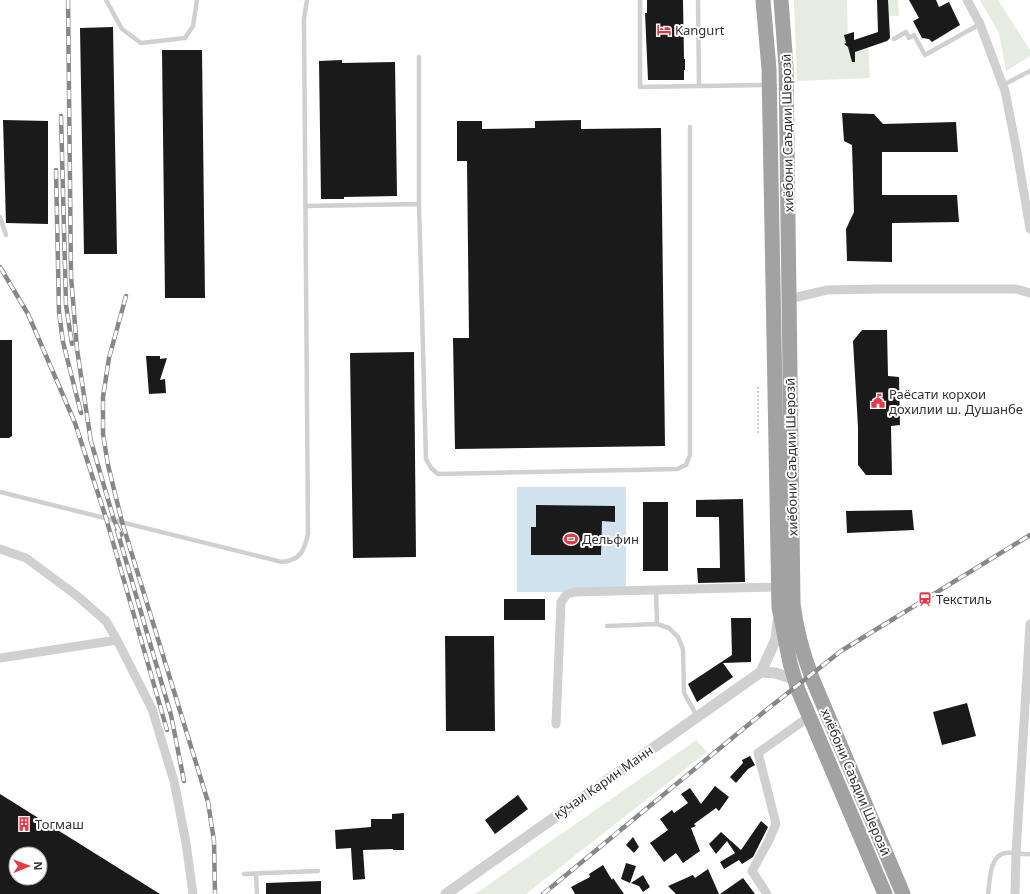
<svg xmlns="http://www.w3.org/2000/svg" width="1030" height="894" viewBox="0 0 1030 894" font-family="'Noto Sans',sans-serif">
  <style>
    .green { fill: #e6ecdf }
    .water { fill: #cfe2ee }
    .building { fill: #1a1a1a; fill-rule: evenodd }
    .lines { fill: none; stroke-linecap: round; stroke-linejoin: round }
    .path { stroke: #cdcdcd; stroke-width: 2; stroke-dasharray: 2 2; stroke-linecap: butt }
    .service { stroke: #d0d0d0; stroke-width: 4.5 }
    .minor { stroke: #d0d0d0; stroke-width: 9 }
    .tertiary { stroke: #d0d0d0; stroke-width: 11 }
    .trunk { stroke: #a2a2a2; stroke-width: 15 }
    .rail-casing { stroke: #888; stroke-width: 4.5 }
    .rail { stroke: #fff; stroke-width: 3; stroke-dasharray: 9; stroke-linecap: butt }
    .labels { text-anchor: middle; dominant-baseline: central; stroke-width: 4; stroke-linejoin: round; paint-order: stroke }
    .poi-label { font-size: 13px; fill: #333; stroke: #fff; text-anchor: start }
    .street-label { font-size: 13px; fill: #333; stroke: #fff }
  </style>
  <rect width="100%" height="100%" fill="#fff"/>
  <path class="green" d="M794 0H847L848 45H868L870 78 797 81Z
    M885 0H898L899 16H886Z
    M980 0H998L1030 50V56L1006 71 999 33Z
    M696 740 707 752 526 894H475Z"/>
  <path class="water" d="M517 487H626V592H517Z"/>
  <path class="building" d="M647 0H683L684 59H685V70H684V80H648L645 13H647Z
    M877 0H888L890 38 887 41 855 52V62H852L848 47 844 44 846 43 844 35 854 32V40L878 32Z
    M909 0H936L939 7 949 2 960 25 932 42 929 39 922 38 913 21 919 18Z
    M113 27 117 254H84L80 28Z
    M162 50H202L205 298H165Z
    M342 60V63L395 62 397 196 344 197V199H321L319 61Z
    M842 113 874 114 883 124 956 122 958 152H882V195H957L959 222 892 223V262L847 261 846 229 854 212 852 145 844 141Z
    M3 120 48 121V224L6 223Z
    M581 120V129L661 128 665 446 455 449 453 338H469L467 161H457V121H482V129L535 128V121Z
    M862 330H887L888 376 899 377 900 425 891 426 892 475H866L858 465V427L853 341Z
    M0 340H12V436L9 438H0Z
    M414 352 416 557 353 558 350 353Z
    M146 356H160V359L167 358 160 380 165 379 166 393 149 394Z
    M743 499 745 582 698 583 697 568H720L719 517H696V500Z
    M643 502H668V571H643Z
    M536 505 615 506V522L602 521 601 555H531V527H536Z
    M912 510 914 530 847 533 846 511Z
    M504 599H545V620H504Z
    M731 618H751V662L723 663 733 677 697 702 688 684 732 655Z
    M445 636H494L495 731H446Z
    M967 703 976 736 942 745 933 712Z
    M750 756 755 765 748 769 736 783 730 777 743 763 742 760Z
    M715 786 729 797 719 811 716 808 694 824 696 826 691 828 700 851 683 863 676 853 664 862 650 843 668 830 660 819 672 810 674 813 688 803 681 794 690 788 701 804Z
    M0 794 160 894H0ZM16 854H40V878H16Z
    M518 795 528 809 495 834 485 820Z
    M404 813V850H393V849L363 850 365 879 353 880 351 848 336 849 335 830 371 827V819H392V814Z
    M761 821 768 827 753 857 742 864 739 860 724 869 720 862 735 853 727 841 716 854 709 844 721 832 741 850Z
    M633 837 639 847 634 853 626 845Z
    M626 863 636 866 630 883 621 879Z
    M603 865 612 880 613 878 624 894H575L571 887 590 877 589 874Z
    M708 869 719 894H676L668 886 693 875 695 878Z
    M643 875 650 887 643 892 639 886 631 883Z
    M743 878 755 894H720Z
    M321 881V894H266V883Z"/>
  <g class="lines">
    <path class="path" d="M758 387V435"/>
    <path class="service" d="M106 0 122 29 141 43 185 38 193 26 197 0
      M640 0V87L768 85
      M698 0 699 86
      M894 39 906 32 909 38 914 35 925 55 980 24
      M419 57V204L426 459 431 468 438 474 677 469 686 465 690 455V127
      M1003 85 1030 71
      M305 206 419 204
      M0 217 6 235
      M0 492 282 562C300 560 304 552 308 534L304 19 307 0
      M657 624 669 628 678 637 683 649 684 693 697 716
      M607 626 657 624 656 590
      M244 874 318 871
      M256 874 257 894
      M988 894C990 882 989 856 1005 853 1013 852 1022 855 1030 854"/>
    <path class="minor" d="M967 0 980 24 1005 91 1017 152 1030 229
      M789 299 827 290 879 289H1016L1030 293
      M0 549 26 558 76 595 106 621 117 640 0 658
      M117 640 152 709 174 781 186 843 193 894
      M556 724 561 602 567 594 575 592 779 587
      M767 894 752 871 769 840 776 824 758 753 810 716
      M1015 894 1016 854 1030 624"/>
    <path class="tertiary" d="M778 621 776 639 761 672 775 673 794 679
      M446 894 761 672"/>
    <path class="trunk" d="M763 0 769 69 779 607 790 663 798 690 885 894
      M781 0 786 66 793 603C796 630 803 654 812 678L903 894"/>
    <defs>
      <path id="rail" d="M68 0 71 276 77 349 91 442
        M61 116 66 305 72 344
        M56 170 59 312 63 342 81 413
        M0 267 28 314 75 423 106 518 167 730
        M126 296 109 358 103 397V434L108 465 122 522 208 802 214 841 215 894
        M90 438 114 520 121 535
        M117 530 171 715 184 781
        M543 894 765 711 841 651 1030 535"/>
    </defs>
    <use href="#rail" class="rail-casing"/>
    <use href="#rail" class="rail"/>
  </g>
  <defs>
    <symbol id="hotel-bare" viewBox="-9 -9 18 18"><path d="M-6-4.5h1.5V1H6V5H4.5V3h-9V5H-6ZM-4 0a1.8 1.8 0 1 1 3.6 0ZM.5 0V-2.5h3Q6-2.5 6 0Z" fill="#e63946" stroke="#fff" stroke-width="2.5" paint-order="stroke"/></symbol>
    <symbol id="civic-bare" viewBox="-9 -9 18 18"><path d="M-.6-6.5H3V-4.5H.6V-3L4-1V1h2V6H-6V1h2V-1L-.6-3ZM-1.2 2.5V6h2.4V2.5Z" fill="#e63946" stroke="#fff" stroke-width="2.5" paint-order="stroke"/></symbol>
    <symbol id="stadium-bare" viewBox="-9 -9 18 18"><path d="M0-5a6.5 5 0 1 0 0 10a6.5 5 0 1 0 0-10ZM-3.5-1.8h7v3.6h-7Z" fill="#e63946" stroke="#fff" stroke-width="2.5" paint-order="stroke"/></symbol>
    <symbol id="station-bare" viewBox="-9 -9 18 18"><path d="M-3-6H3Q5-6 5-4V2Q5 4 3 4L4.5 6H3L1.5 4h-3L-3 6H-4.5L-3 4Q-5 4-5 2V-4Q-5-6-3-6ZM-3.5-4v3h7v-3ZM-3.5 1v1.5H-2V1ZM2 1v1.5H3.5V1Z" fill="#e63946" stroke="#fff" stroke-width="2.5" paint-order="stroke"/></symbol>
    <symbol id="building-bare" viewBox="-9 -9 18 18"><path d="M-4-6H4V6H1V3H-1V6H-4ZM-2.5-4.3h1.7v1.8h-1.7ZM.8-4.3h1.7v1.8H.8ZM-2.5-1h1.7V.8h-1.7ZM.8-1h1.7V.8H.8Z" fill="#e63946" stroke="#fff" stroke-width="2.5" paint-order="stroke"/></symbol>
  </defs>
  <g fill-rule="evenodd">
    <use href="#hotel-bare" x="654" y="20" width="20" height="20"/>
    <use href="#civic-bare" x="868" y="391" width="20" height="20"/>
    <use href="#stadium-bare" x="561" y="529" width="20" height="20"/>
    <use href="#station-bare" x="915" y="589" width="20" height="20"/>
    <use href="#building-bare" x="14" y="814" width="20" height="20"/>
  </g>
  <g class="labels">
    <g class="poi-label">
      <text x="675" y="30">Kangurt</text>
      <text x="889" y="394">Раёсати корхои<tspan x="889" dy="15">дохилии ш. Душанбе</tspan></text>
      <text x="582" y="539">Дельфин</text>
      <text x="936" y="599">Текстиль</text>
      <text x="35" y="824">Тогмаш</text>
    </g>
    <g class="street-label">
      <text transform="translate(787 133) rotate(-91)">хиёбони Саъдии Шерозӣ</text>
      <text transform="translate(791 457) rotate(-91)">хиёбони Саъдии Шерозӣ</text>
      <text transform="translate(603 782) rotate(-35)">кӯчаи Карин Манн</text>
      <text transform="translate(856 782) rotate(67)">хиёбони Саъдии Шерозӣ</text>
    </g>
  </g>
  <g transform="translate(28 866) rotate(89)"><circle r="19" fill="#ffffff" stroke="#adadad"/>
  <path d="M0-3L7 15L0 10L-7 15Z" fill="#e63946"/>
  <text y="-6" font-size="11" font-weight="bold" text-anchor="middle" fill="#333333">N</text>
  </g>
</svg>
